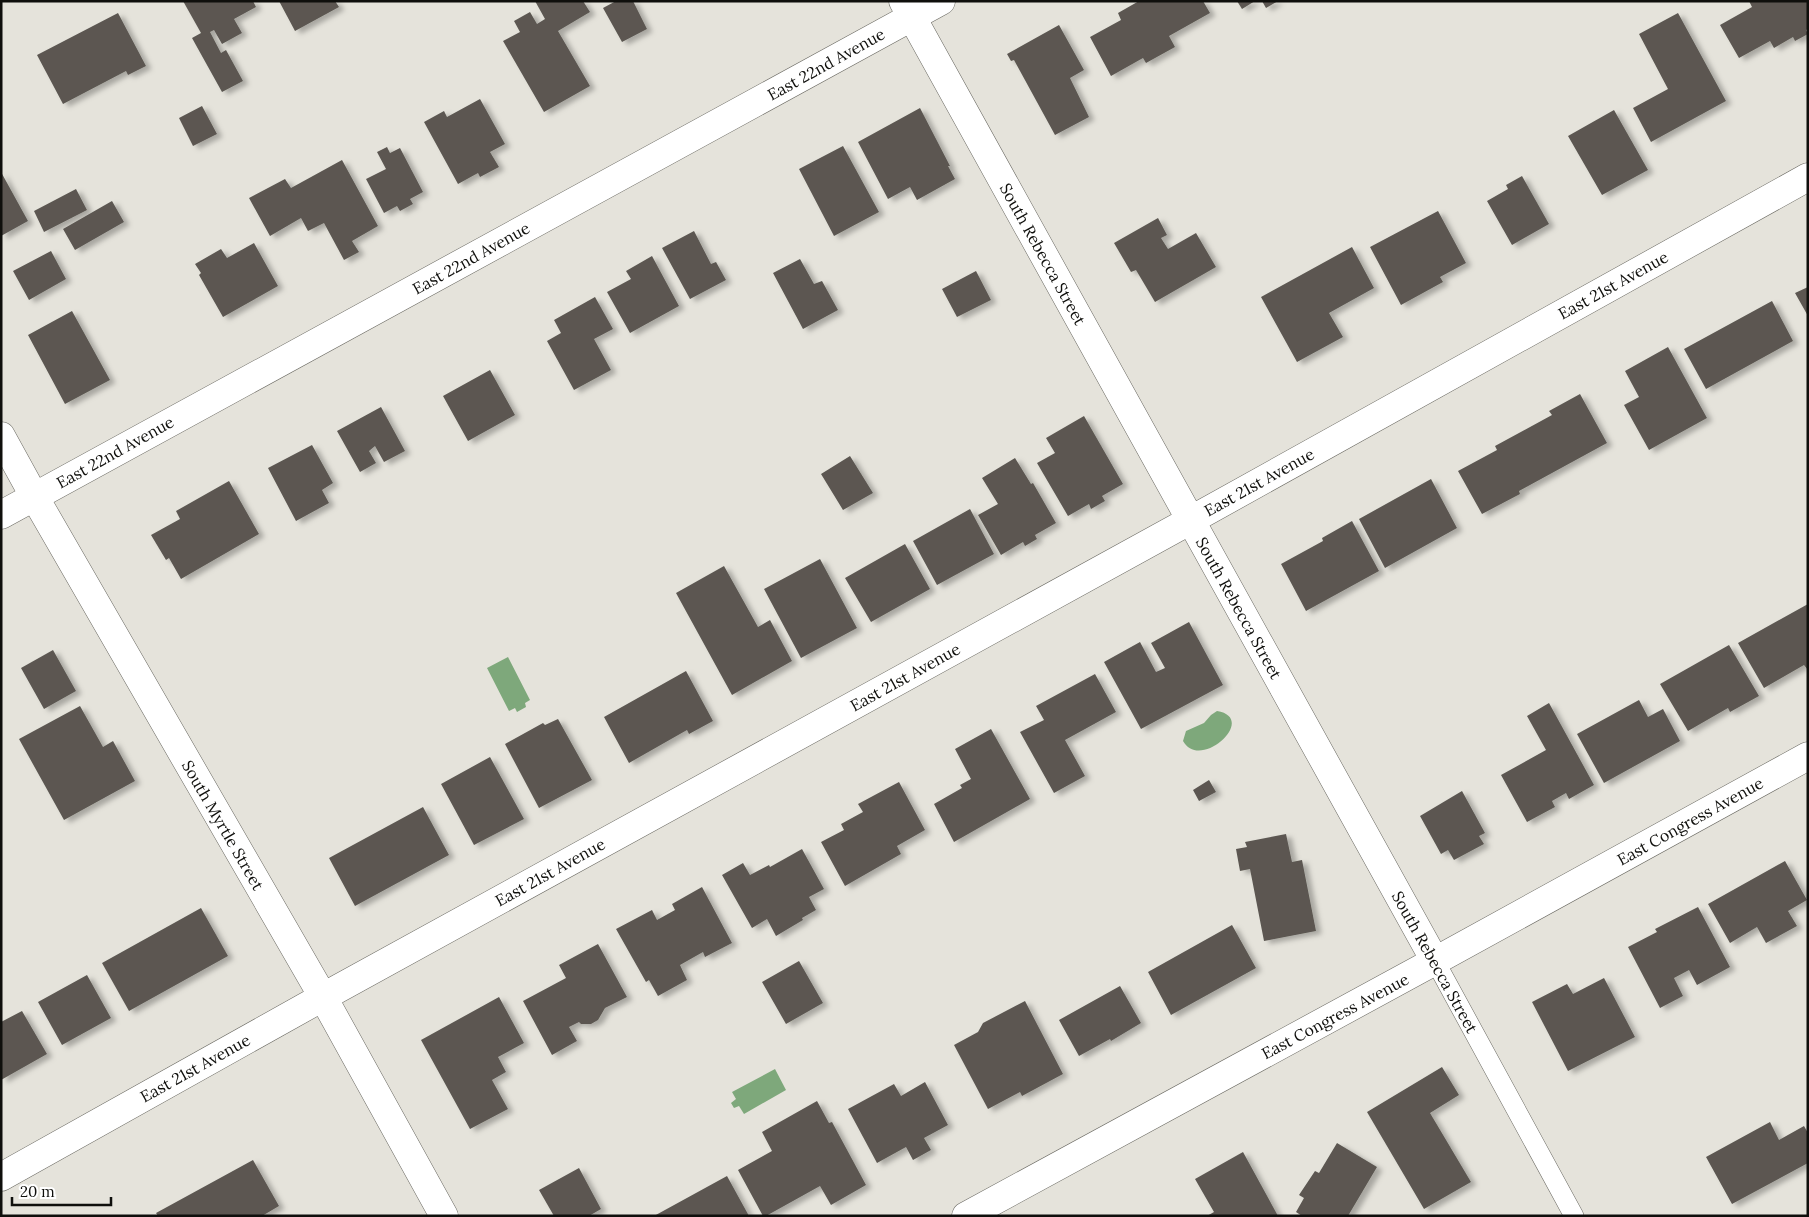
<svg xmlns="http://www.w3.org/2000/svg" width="1809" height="1217" viewBox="0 0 1809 1217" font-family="Lora,serif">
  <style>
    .water { fill: #7ea87b }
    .building { fill: #5b5751; filter: url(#shadow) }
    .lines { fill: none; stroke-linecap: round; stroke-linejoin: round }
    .lane-casing { stroke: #6a6962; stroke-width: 20 }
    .street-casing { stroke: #6a6962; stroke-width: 29 }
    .lane { stroke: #fff; stroke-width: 19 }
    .street { stroke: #fff; stroke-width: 28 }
    .labels { text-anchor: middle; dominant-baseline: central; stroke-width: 5; stroke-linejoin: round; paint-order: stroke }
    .street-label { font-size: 16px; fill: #0f0f0c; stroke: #fff }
  </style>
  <defs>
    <filter id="shadow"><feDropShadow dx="5.5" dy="3" stdDeviation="2.5" flood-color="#0004"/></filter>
  </defs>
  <rect width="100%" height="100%" fill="#e5e3db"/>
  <path class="water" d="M508 657 530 700 525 703 526 707 517 712 515 708 509 711 487 668Z
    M1217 711C1259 718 1200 772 1183 741L1186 731 1204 723 1211 715Z
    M775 1069 786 1090 744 1114 739 1106 734 1108 731 1103 736 1099 732 1092Z"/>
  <path class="building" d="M183 1H253L256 7 234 19 242 33 222 44 214 30 210 32 221 53 226 50 243 81 222 92 192 38 201 33Z
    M279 1H335L339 7 295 31Z
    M535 1H583L590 12 558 31 590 86 544 112 503 41 520 32 514 21 530 12 537 24 545 19Z
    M616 1H633L647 29 622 42 603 8Z
    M1139 1H1203L1210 13 1169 36 1175 47 1146 63 1143 58 1111 76 1090 37 1121 20 1118 13Z
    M1237 1H1255L1242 9Z
    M1262 1H1278L1266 8Z
    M1749 1H1808V29L1806 30 1808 34 1795 41 1793 37 1774 48 1770 41 1739 58 1720 25 1752 7Z
    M118 13 146 66 128 75 126 71 63 104 37 55Z
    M1678 13 1726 101 1651 142 1633 108 1668 89 1639 34Z
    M1059 25 1084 70 1070 78 1089 117 1055 135 1014 60 1011 61 1007 54Z
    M480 99 505 144 490 152 499 167 480 177 478 173 458 184 424 122 444 111 447 117Z
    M202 106 217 134 193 146 179 118Z
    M920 108 950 166H948L955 179 917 200 910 187 888 199 858 142Z
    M1614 110 1648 170 1602 195 1568 136Z
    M843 146 879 212 834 236 799 169Z
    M387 147 390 153 400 148 423 192 410 199 413 204 400 211 397 206 384 213 366 179 386 169 377 152Z
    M342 160 378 226 352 241 359 252 344 260 324 223 308 231 301 218 270 236 249 198 285 179 291 188Z
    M1 172 28 221 1 236Z
    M1522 176 1549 224 1512 245 1487 201 1508 189 1506 185Z
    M76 189 87 210 44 232 34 211Z
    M112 201 124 222 75 250 63 229Z
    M1438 211 1466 263 1440 277 1443 282 1401 305 1370 247Z
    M1158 218 1167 235 1161 238 1168 249 1196 233 1216 267 1155 302 1136 270 1131 272 1114 243Z
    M694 231 711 264 716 262 726 280 690 299 662 248Z
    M254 243 278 286 223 317 199 275 201 273 195 264 221 249 227 258Z
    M1352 247 1374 288 1329 313 1343 337 1297 362 1261 297Z
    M51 251 66 279 29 300 13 271Z
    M652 256 679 306 630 333 607 292 631 279 626 271Z
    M800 259 814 284 822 281 838 310 803 329 773 273Z
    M976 271 991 300 957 317 942 289Z
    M1808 287V316L1795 293Z
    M595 297 613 329 594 339 611 370 574 390 547 341 561 333 554 320Z
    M1772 301 1793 341 1706 389 1684 349Z
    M72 311 110 380 65 404 28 335Z
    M1668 347 1707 418 1649 450 1624 405 1639 397 1625 371Z
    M490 370 515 415 468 441 443 396Z
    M1580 394 1607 443 1519 491 1520 494 1482 514 1458 471 1497 450 1495 446 1552 415 1549 411Z
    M381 407 405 451 384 462 375 446 369 451 376 463 360 472 337 431Z
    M1084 416 1123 484 1102 496 1105 501 1091 509 1089 504 1068 516 1037 463 1055 453 1046 438Z
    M312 445 333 483 322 490 329 503 296 521 268 468Z
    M850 456 873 493 843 510 821 474Z
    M1015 458 1031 484 1033 483 1056 523 1035 535 1037 539 1025 546 1023 542 1001 555 978 515 998 504 982 478Z
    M1431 479 1457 528 1385 568 1359 519Z
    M229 481 259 534 181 579 169 558 166 560 151 535 180 519 176 511Z
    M970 509 994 554 937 585 913 541Z
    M1352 521 1379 571 1306 611 1281 564 1323 541 1322 538Z
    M905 544 930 589 871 622 845 578Z
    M820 559 857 628 801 658 764 589Z
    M724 566 758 627 770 620 792 661 732 695 676 593Z
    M1808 604V670L1804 665 1764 688 1738 643Z
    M1189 622 1223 685 1141 729 1104 662 1140 642 1156 672 1165 668 1151 643Z
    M1729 645 1759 696 1730 712 1728 708 1688 731 1660 684Z
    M53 650 76 691 44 709 21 668Z
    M686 671 713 721 689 734 687 730 629 763 604 717Z
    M1095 674 1116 712 1065 740 1085 776 1054 793 1020 732 1044 720 1036 706Z
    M1639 700 1648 717 1663 709 1680 741 1604 783 1577 734Z
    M1549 703 1594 785 1569 799 1566 793 1552 801 1555 807 1527 822 1501 775 1546 750 1527 716Z
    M80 706 103 747 113 741 135 781 64 820 19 739Z
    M558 719 592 780 539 808 505 744 543 723 545 725Z
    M991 729 1030 799 954 842 934 804 962 788 960 785 971 779 955 749Z
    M490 757 524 819 474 845 441 784Z
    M1209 780 1216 792 1199 801 1193 790Z
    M899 782 925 830 897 846 901 854 845 886 821 842 844 830 841 824 863 812 858 804Z
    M1462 791 1485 833 1479 836 1484 844 1454 860 1448 850 1441 854 1420 816Z
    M423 807 449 855 355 906 329 858Z
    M1286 834 1292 862 1302 860 1316 931 1264 941 1250 869 1240 871 1236 849 1247 847 1245 842Z
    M802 849 824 889 809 897 816 910 802 918 803 920 776 936 767 919 752 928 722 875 743 863 750 875 769 865 770 867Z
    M1785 861 1807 900 1788 911 1797 926 1766 943 1757 927 1730 943 1708 904Z
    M702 887 732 943 705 957 703 952 680 965 687 980 658 996 649 980 646 982 616 929 652 910 657 920 675 910 672 904Z
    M1698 907 1730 967 1697 985 1689 970 1674 978 1683 996 1660 1008 1628 947 1657 932 1655 929Z
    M201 908 228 956 129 1011 102 963Z
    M1232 925 1256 968 1171 1015 1148 972Z
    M598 944 627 997 605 1008 598 1020 591 1024H581L579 1022 569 1027 577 1041 552 1055 523 1001 566 978 559 965Z
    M799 961 823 1003 786 1024 762 982Z
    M87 975 111 1018 62 1045 38 1002Z
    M1604 978 1635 1037 1568 1071 1532 1002 1567 984 1573 994Z
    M1120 986 1141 1023 1111 1041 1110 1039 1079 1056 1059 1020Z
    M499 997 524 1043 498 1057 506 1072 492 1080 508 1109 470 1129 421 1040Z
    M1025 1001 1063 1074 1022 1096 1020 1092 988 1109 954 1045 978 1032 983 1023Z
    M22 1011 47 1054 1 1080V1022Z
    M1442 1067 1459 1095 1430 1113 1471 1182 1424 1209 1367 1112Z
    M925 1082 948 1125 924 1138 931 1150 913 1160 906 1147 877 1163 848 1109 894 1084 901 1096Z
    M817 1101 829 1123 832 1122 866 1185 831 1205 820 1186 766 1216H763L738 1170 772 1151 762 1132Z
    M1770 1122 1779 1140 1804 1126 1808 1133V1163L1732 1204 1706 1157Z
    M1337 1143 1377 1167 1348 1216H1302L1296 1212 1304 1198 1299 1195 1315 1171 1319 1173Z
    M1243 1152 1278 1216H1207L1214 1212 1195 1179Z
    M253 1160 279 1206 262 1216H158L156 1213Z
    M579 1168 601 1209 589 1216H554L539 1190Z
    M727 1176 749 1216H654Z"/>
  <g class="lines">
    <defs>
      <path id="lane" d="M1435 961 1574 1216"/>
      <path id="street" d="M903 1 1435 961
        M1 436 34 496 323 997 444 1216
        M1 515 941 1
        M1 1177 323 997 1191 520 1808 177
        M966 1216 1435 961 1808 756"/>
    </defs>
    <use href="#lane" class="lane-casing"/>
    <use href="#street" class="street-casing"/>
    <use href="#lane" class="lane"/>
    <use href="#street" class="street"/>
  </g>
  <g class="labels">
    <g class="street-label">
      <text transform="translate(826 64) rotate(-29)">East 22nd Avenue</text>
      <text transform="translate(1043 254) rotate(61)">South Rebecca Street</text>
      <text transform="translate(471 258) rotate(-29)">East 22nd Avenue</text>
      <text transform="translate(1613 285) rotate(-29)">East 21st Avenue</text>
      <text transform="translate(115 452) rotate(-29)">East 22nd Avenue</text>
      <text transform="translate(1259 482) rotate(-29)">East 21st Avenue</text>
      <text transform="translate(1239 608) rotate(61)">South Rebecca Street</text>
      <text transform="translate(905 677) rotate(-29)">East 21st Avenue</text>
      <text transform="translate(1690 821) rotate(-29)">East Congress Avenue</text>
      <text transform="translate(223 825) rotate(60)">South Myrtle Street</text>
      <text transform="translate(550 872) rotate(-29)">East 21st Avenue</text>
      <text transform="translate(1435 962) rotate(61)">South Rebecca Street</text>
      <text transform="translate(1335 1016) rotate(-28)">East Congress Avenue</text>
      <text transform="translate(195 1068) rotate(-29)">East 21st Avenue</text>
    </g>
  </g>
  <rect width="1809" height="1217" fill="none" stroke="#0f0f0c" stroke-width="5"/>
  <path d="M12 1197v8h99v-8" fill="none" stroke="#0f0f0c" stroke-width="2.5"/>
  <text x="20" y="1197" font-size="15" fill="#0f0f0c" stroke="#ffffff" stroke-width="4" paint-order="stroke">20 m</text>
</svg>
